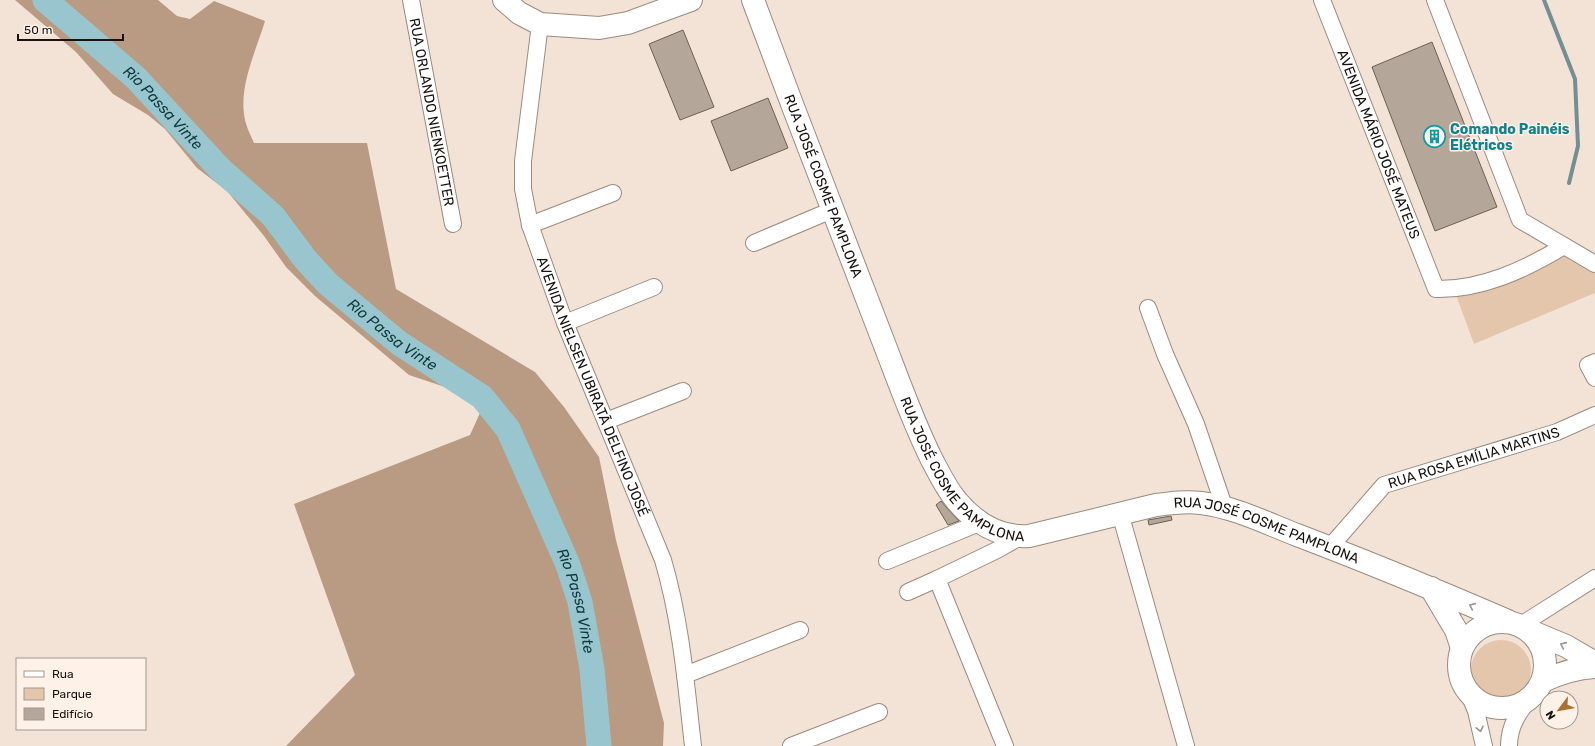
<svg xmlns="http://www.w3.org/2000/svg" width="1595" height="746" viewBox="0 0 1595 746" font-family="Rubik,sans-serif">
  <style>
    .green { fill: #e4c6ad }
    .forest { fill: #b89b82 }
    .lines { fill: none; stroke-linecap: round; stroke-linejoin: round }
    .stream { stroke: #729094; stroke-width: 4 }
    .river { stroke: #99c6ce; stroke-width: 25 }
    .building { fill: #b5a69a; stroke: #6c5f53 }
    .street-casing { stroke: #9a8b7f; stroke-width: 18 }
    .secondary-casing { stroke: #9a8b7f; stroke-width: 24 }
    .street { stroke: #fff; stroke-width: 16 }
    .secondary { stroke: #fff; stroke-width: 22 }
    .oneway { stroke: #979493 }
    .labels { text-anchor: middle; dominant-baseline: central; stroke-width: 3; stroke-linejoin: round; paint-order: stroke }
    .street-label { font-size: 14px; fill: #18120e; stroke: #fef1e7 }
    .culture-label { font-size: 14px; font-weight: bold; fill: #0d838f; stroke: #fef1e7; text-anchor: start }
    .water-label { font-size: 15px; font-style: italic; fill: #0c383e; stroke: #fef1e7 }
  </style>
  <rect width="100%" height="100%" fill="#f3e3d6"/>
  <path class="green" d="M1565 252 1595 271V293L1474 344 1456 295Z
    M1471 670a30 30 0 1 1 60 0a30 30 0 1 1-60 0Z"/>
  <path class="forest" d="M15 0H158L177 16 190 19 214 1 265 21C256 51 240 83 244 114 245 124 250 134 254 143H367L396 289 535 372 564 407 599 457 616 540 664 723 663 746H286L355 675 294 504 470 435 480 413 470 397 451 389 409 375 315 296 286 267 264 236 227 191 197 168 165 129 148 115 113 94 76 52Z"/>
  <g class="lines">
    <path class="stream" d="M1544 0 1575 79 1578 146 1569 183"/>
    <path class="river" id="s1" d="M45 0 136 78 220 169 273 216 305 259 328 284 399 343 482 397 508 429 568 565 580 602 592 669 599 746"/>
  </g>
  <path class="building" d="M683 30 714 107 680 120 649 44Z
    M1432 42 1497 207 1435 231 1372 67Z
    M768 98 788 148 731 171 711 121Z
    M941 501 947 508 959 521 948 525 936 505Z
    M1171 516 1172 520 1149 525 1148 520Z"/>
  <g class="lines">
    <defs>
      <g id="street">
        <path id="s2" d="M411 0 453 224"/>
        <path id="s3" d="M1322 0 1436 289C1482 290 1526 269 1564 246"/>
        <path d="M1435 0 1520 220 1595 264"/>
        <path id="s4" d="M540 24 523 161V189L530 225 565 323 663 560C681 621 686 684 693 746"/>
        <path d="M530 225 613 193"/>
        <path d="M754 243 832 210"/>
        <path d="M1148 308 1165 354 1196 424 1225 509"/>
        <path d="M565 323 654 287"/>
        <path d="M1595 362 1588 365 1595 378"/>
        <path d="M606 421 683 391"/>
        <path d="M1120 513 1186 746"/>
        <path id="s5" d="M1330 547 1384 485 1531 440 1557 432 1595 415"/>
        <path d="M887 561 979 523"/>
        <path d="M908 592 937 579"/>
        <path d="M1521 625 1595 578"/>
        <path d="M685 675 800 630"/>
        <path d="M1466 687 1476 711 1484 746"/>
        <path d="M791 746 879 712"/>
        <path d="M1005 746 937 579 997 550 1020 537"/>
        <path d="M1509 746C1509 725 1519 712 1531 697"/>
      </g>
      <g id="secondary">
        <path d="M504 0 519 13 540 24 599 28 628 23 691 0"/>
        <path id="s6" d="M753 0C795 113 838 225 882 338 898 379 912 420 932 460 939 473 946 488 956 500 974 522 999 538 1029 536L1156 505C1171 503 1186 501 1201 503 1234 507 1266 523 1297 535 1368 562 1438 591 1508 621"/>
        <path d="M1431 588 1456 630 1462 648"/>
        <circle cx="1502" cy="665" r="43"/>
        <path d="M1530 631 1566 646 1595 663"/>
        <path d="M1543 681C1560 673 1576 668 1595 667"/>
      </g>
    </defs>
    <use href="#street" class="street-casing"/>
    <use href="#secondary" class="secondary-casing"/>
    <use href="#street" class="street"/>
    <use href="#secondary" class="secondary"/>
  </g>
  <defs><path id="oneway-chevron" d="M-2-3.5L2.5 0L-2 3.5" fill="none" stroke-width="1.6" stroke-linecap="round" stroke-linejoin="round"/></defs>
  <g class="oneway">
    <use href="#oneway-chevron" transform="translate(1472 606) rotate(-156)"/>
    <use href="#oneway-chevron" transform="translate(1563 645) rotate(-156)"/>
    <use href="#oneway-chevron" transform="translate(1480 729) rotate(78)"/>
  </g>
  <defs>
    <symbol id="building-ring" viewBox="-11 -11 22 22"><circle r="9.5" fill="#fef1e7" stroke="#0f9aa8" stroke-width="1.5"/><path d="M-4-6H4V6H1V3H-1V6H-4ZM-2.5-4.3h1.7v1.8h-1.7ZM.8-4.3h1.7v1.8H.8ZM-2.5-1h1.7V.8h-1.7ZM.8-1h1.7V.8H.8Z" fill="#0f9aa8"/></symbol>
  </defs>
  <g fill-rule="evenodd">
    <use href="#building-ring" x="1422" y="124" width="25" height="25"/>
  </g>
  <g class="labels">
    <g class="street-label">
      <text stroke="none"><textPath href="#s2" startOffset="114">RUA ORLANDO NIENKOETTER</textPath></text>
      <text stroke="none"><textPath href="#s3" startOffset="155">AVENIDA MÁRIO JOSÉ MATEUS</textPath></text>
      <text stroke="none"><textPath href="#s6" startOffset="199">RUA JOSÉ COSME PAMPLONA</textPath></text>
      <text stroke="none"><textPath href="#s4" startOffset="376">AVENIDA NIELSEN UBIRATÃ DELFINO JOSÉ</textPath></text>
      <text stroke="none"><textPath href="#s5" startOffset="176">RUA ROSA EMÍLIA MARTINS</textPath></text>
      <text stroke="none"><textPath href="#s6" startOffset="523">RUA JOSÉ COSME PAMPLONA</textPath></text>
      <text stroke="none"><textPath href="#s6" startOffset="871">RUA JOSÉ COSME PAMPLONA</textPath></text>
    </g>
    <g class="culture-label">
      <text x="1450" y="129">Comando Painéis<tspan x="1450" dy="16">Elétricos</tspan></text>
    </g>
    <g class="water-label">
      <text stroke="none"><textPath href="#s1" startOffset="160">Rio Passa Vinte</textPath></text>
      <text stroke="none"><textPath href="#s1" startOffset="484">Rio Passa Vinte</textPath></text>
      <text stroke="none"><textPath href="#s1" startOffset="820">Rio Passa Vinte</textPath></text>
    </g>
  </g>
  <rect x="16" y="658" width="130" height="72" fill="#fef1e7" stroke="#a29890"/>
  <rect x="24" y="671" width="20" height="6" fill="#ffffff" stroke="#a29890"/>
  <text x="52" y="678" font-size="12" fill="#18120e">Rua</text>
  <rect x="24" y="688" width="20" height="12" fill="#e4c6ad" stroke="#a29890"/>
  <text x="52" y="698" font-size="12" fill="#18120e">Parque</text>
  <rect x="24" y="708" width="20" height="12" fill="#b5a69a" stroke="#a29890"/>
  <text x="52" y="718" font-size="12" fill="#18120e">Edifício</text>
  <g transform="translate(1559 710) rotate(238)"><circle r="19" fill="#fef1e7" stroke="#a29890"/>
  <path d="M0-3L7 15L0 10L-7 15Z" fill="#a9722e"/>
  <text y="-6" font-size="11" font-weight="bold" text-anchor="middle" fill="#18120e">N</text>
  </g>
  <path d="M18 34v6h105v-6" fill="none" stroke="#18120e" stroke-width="2"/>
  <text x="24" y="34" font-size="12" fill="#18120e" stroke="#fef1e7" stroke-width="3" paint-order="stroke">50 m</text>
</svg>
